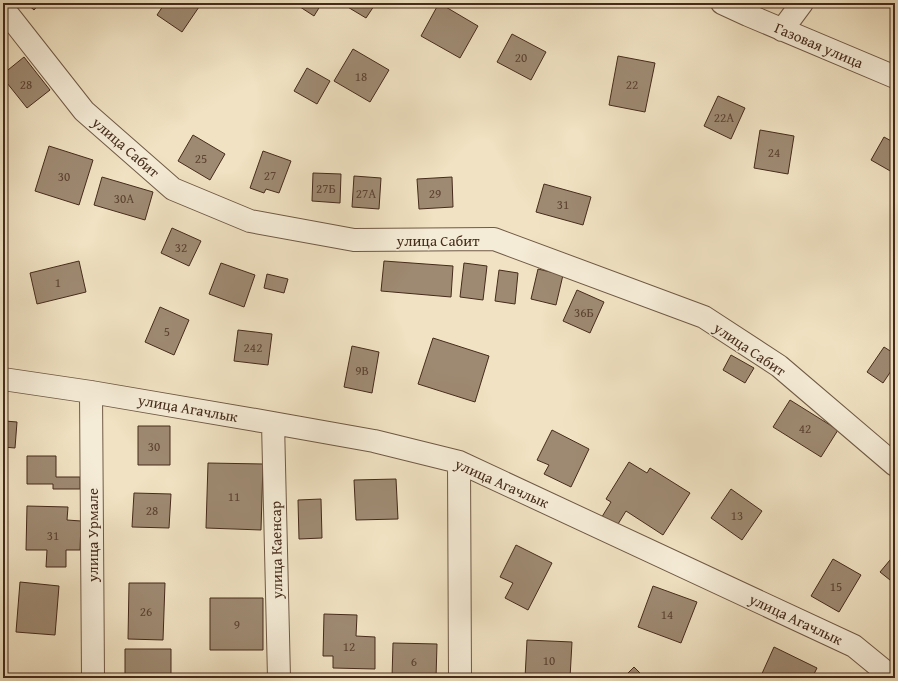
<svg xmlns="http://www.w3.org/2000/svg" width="898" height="681" viewBox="0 0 898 681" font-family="'Gentium Book Plus',serif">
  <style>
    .building { fill: #9e8a72; stroke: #462b1b }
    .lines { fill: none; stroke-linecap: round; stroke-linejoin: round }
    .minor-casing { stroke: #705945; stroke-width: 24 }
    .minor { stroke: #f5ecd7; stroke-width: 22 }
    .labels { text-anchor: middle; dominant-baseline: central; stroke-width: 3; stroke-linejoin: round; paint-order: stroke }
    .number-label { font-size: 13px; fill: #5c4331 }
    .street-label { font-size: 15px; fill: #462b1b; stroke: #f5ecd7 }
  </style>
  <rect width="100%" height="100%" fill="#f0e2c2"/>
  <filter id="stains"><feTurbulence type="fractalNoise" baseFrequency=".005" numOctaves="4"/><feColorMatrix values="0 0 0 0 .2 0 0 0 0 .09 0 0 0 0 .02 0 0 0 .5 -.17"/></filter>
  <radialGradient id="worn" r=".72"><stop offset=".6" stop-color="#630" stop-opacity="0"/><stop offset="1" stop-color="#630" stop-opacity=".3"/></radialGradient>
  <path class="building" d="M26 3H40L34 10Z
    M165 3H199L201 4 182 32 157 15Z
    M294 3H322L314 16Z
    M341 3H376L366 18Z
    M439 3 478 26 460 58 421 36Z
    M512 34 546 52 531 80 497 62Z
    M353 49 389 70 370 102 334 81Z
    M618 56 655 63 645 112 609 105Z
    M24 57 50 90 27 108 3 78V74Z
    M307 68 330 81 317 104 294 91Z
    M718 96 745 108 731 139 704 126Z
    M760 130 794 136 788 174 754 168Z
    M193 135 225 154 210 180 178 161Z
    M884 137 895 143V168L892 172 871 160Z
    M49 146 93 160 79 205 35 191Z
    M263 151 291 161 279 193 266 189 264 193 250 188Z
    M313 173 341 174 340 203 312 201Z
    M354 176 381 178 379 209 352 207Z
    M102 177 153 192 145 220 94 205Z
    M452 177 453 207 419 209 417 179Z
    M544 184 591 197 583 225 536 212Z
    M172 228 201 241 189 266 161 253Z
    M79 261 86 292 37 304 30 273Z
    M384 261 453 266 451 297 381 291Z
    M221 263 255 275 244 307 209 294Z
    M464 263 487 266 483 300 460 297Z
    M538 269 563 275 556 305 531 299Z
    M499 270 518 273 515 304 495 301Z
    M267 274 288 279 284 293 264 288Z
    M577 290 604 302 590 333 563 321Z
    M160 307 189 320 174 355 145 342Z
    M238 330 272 334 268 365 234 361Z
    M433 338 489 356 475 402 418 384Z
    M352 346 379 352 372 393 344 387Z
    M884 347 895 354V365L883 383 867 372Z
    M731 355 754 368 745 383 723 370Z
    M790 400 838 430 821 457 773 427Z
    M5 421 17 422 15 448 3 447Z
    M138 426H170V465H138Z
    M552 430 589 449 571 487 544 474 549 465 537 460Z
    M27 456H56V477H80V489H53V484H27Z
    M629 462 647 473 650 468 690 493 663 535 626 511 615 529 600 520 611 502 606 499Z
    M208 463 263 464 261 530 206 528Z
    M396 479 398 519 356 520 354 480Z
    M731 489 762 511 742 540 711 518Z
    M134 493 171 494 169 528 132 527Z
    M321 499 322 538 299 539 298 500Z
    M27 506 68 507 67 520 81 521 80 550H66V567H46L47 550H26Z
    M516 545 552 563 528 610 505 598 513 583 500 577Z
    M895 554V584L880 572Z
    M833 559 861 575 839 612 811 596Z
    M20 582 59 586 55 635 16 632Z
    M129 583H165L163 640 128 639Z
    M653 586 697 602 681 643 638 627Z
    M210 598H263V650H210Z
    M324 614 357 615 356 636 375 637V669L333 668V656H323Z
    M527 640 572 642 570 678H525Z
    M393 643 437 644 436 678H392Z
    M774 647 817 668 812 678H760Z
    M125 649H171V678H125Z
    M634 667 645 678H623Z"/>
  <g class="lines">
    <defs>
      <path id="minor" d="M722 3 748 15 895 77
        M3 8 84 111 173 189 250 221 354 240 494 239 704 317 779 366 895 465
        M782 30 802 3
        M3 379 91 392 273 423 374 441 459 462 854 646 893 678
        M91 392 93 678
        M273 423 279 678
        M459 462 460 678"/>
    </defs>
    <use href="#minor" class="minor-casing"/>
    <use href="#minor" class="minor"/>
  </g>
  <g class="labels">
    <g class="number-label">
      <text x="521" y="57">20</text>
      <text x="361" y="76">18</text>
      <text x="26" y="84">28</text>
      <text x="632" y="84">22</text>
      <text x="724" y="117">22А</text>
      <text x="774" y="152">24</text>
      <text x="201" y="158">25</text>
      <text x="270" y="175">27</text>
      <text x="64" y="176">30</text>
      <text x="326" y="188">27Б</text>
      <text x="366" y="193">27А</text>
      <text x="435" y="193">29</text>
      <text x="124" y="198">30А</text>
      <text x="563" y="204">31</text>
      <text x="181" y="247">32</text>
      <text x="58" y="282">1</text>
      <text x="584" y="312">36Б</text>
      <text x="167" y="331">5</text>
      <text x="253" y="347">242</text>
      <text x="362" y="370">9В</text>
      <text x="805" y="428">42</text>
      <text x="154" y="446">30</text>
      <text x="234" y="496">11</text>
      <text x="152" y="510">28</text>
      <text x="737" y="515">13</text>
      <text x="53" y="535">31</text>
      <text x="836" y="586">15</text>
      <text x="146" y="611">26</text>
      <text x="667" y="614">14</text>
      <text x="237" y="624">9</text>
      <text x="349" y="646">12</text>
      <text x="549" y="660">10</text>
      <text x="414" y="661">6</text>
    </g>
    <g class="street-label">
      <text transform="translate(819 45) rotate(23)">Газовая улица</text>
      <text transform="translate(126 147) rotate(41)">улица Сабит</text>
      <text x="438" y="240">улица Сабит</text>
      <text transform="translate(750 349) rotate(34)">улица Сабит</text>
      <text transform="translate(188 408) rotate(10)">улица Агачлык</text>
      <text transform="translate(502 483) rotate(24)">улица Агачлык</text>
      <text transform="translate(92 535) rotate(-90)">улица Урмале</text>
      <text transform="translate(276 550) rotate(-91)">улица Каенсар</text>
      <text transform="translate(796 619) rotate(25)">улица Агачлык</text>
    </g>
  </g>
  <rect width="898" height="681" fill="none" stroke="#f0e2c2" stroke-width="16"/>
  <rect x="4" y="4" width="890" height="673" fill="none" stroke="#462b1b" stroke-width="2"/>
  <rect x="8" y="8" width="882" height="665" fill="none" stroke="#462b1b"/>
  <rect width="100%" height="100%" filter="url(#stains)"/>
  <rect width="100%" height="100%" fill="url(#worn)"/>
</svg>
